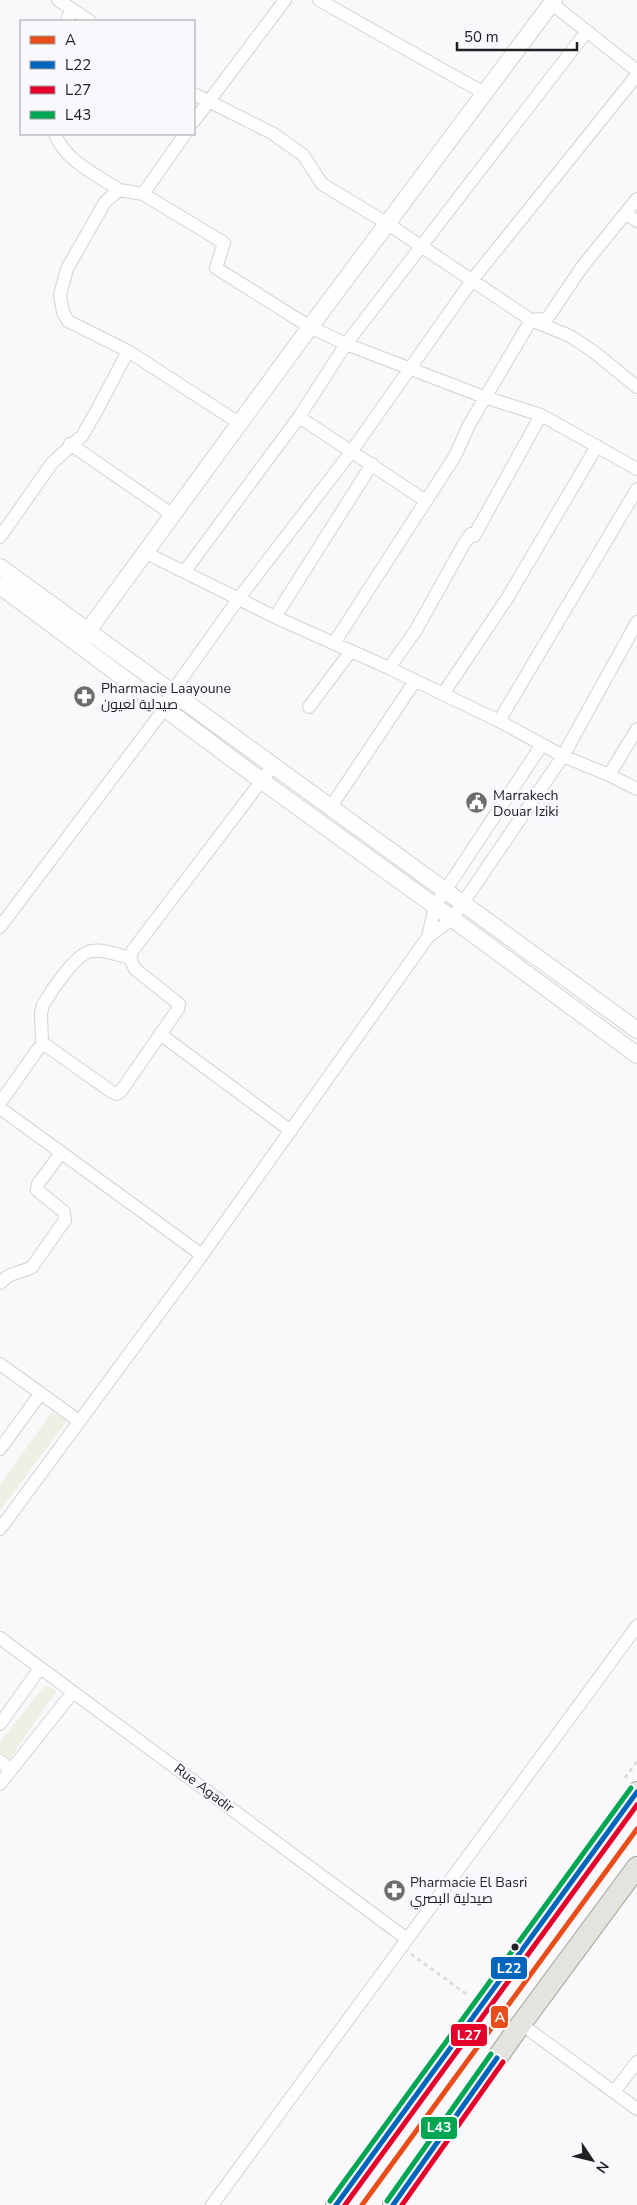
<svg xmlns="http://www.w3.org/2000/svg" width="637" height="2205" viewBox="0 0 637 2205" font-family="'Nunito Sans',Cairo,sans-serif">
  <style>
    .green { fill: #edf1e3 }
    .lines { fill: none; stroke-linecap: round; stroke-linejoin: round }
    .service-casing { stroke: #d3d3d5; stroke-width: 8 }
    .minor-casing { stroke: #d3d3d5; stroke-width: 14 }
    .tertiary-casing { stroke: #d3d3d5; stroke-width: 18 }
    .primary-casing { stroke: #a5a197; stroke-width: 22 }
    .path { stroke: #ddd; stroke-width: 3; stroke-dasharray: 4 4; stroke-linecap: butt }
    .service { stroke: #fefeff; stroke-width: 6 }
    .minor { stroke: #fefeff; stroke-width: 12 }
    .tertiary { stroke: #fefeff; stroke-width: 16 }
    .primary { stroke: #e5e3dd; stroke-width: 20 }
    .bus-1-casing { stroke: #f8f8fd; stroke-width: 9 }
    .bus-2-casing { stroke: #f8f8fd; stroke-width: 9 }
    .bus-3-casing { stroke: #f8f8fd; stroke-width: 9 }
    .bus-4-casing { stroke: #f8f8fd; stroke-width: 9 }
    .bus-1 { stroke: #e94e19; stroke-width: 5 }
    .bus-2 { stroke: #0065bd; stroke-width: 5 }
    .bus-3 { stroke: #e4002b; stroke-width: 5 }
    .bus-4 { stroke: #00a651; stroke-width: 5 }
    .bus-dot { fill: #201f21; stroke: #f8f8fd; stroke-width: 2 }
    .labels { text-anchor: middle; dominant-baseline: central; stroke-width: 5; stroke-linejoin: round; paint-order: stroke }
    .poi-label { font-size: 14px; fill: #201f21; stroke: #f8f8fd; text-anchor: start }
    .street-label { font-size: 14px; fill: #201f21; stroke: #f8f8fd }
    .line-badge { stroke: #f8f8fd; stroke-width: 2 }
    .badge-label { font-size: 14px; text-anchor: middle; font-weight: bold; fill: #fff }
  </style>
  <rect width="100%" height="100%" fill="#f9f9fc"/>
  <path class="green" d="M52 1412 67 1421 0 1511V1485Z
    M45 1685 57 1690 10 1759 0 1753V1742Z"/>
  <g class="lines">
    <defs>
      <path id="service" d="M362 2205 637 1829"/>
      <path id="minor" d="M58 0 90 21
        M319 0 484 93
        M551 3 637 71
        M67 21 71 9
        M194 94 272 133 303 155 322 184 388 224 531 320 570 336 594 352 637 387
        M194 121 285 0
        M55 134C65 161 96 174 119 190
        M185 134 143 194 119 190 105 202 67 269 60 295 63 312 68 321 128 351 239 423
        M143 194 224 243 216 268 310 327 346 344 484 397 541 415 637 469
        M626 214 637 221
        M299 417 426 501
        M70 444 173 515
        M0 537 52 463 82 436 97 410 128 351
        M144 552 275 617 389 668 499 721 563 756 609 775 637 789
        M185 571 299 417 346 344 587 31
        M275 617 372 464
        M334 643 455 456 469 425 531 320 547 319 582 267 637 199
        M389 668 416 630 464 544 471 534 474 536 541 415
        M443 694 508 597 597 446
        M309 707 351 651
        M499 721 637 489
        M541 746 435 906 428 937 452 919 563 756 637 622
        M609 775 637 729
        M330 808 415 681
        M0 927 165 708 172 692 239 598 351 452 473 279 637 75
        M160 1034 291 1131
        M42 1045 41 1013 43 1005C51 991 76 953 92 951 104 949 118 955 130 958
        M0 1103 38 1049 44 1044 112 1092 117 1094 121 1091 178 1009 179 1004 135 969 130 958 133 950 272 767
        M0 1108 202 1255
        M0 1283C11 1271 19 1274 32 1267L65 1220 64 1212 37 1190 38 1184 61 1153
        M0 1364 79 1421
        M0 1449 41 1393
        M0 1529 202 1255 428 937
        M0 1638 407 1939
        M0 1724 40 1668
        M0 1761 11 1770
        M0 1784 73 1692
        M521 2024 637 2109
        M614 2092 637 2062
        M212 2205 637 1626"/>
      <path id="tertiary" d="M0 567 637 1030
        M0 586 262 781 435 906 637 1055
        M79 643 310 327 554 0"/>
      <path id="primary" d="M336 2205 637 1792
        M393 2205 521 2024 637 1867"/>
    </defs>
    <use href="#service" class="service-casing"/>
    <use href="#minor" class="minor-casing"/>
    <use href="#tertiary" class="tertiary-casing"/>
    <use href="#primary" class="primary-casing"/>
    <path class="path" d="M625 1778 637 1761
      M411 1954 469 1996"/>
    <use href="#service" class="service"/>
    <use href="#minor" class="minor"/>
    <use href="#tertiary" class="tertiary"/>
    <use href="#primary" class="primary"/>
    <defs>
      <path id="bus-1" d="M362 2205 637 1829"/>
      <path id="bus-2" d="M336 2205 637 1792
        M393 2205 497 2058"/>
      <path id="bus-3" d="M345 2205 637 1805
        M402 2205 503 2062"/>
      <path id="bus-4" d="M330 2201 631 1788
        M387 2201 491 2054"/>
    </defs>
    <use href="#bus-1" class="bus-1-casing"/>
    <use href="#bus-2" class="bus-2-casing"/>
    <use href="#bus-3" class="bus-3-casing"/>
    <use href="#bus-4" class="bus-4-casing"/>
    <use href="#bus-1" class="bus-1"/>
    <use href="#bus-2" class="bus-2"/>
    <use href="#bus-3" class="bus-3"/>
    <use href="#bus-4" class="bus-4"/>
  </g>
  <defs>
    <symbol id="pharmacy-disc" viewBox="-11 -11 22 22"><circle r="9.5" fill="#6c6b6e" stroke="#f8f8fd"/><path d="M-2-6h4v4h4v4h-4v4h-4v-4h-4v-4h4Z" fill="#fff"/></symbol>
    <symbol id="civic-disc" viewBox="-11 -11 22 22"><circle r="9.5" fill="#6c6b6e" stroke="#f8f8fd"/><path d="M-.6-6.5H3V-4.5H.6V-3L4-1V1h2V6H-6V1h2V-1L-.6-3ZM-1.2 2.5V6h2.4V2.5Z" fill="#fff"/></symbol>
  </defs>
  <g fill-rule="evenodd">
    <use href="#pharmacy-disc" x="72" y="684" width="25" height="25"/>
    <use href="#civic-disc" x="464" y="790" width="25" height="25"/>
    <use href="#pharmacy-disc" x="382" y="1878" width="25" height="25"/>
  </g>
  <circle class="bus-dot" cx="515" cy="1947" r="4.5"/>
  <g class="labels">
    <g class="poi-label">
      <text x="101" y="688">Pharmacie Laayoune<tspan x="101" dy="16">صيدلية لعيون</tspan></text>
      <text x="493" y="795">Marrakech<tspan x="493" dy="16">Douar Iziki</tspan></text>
      <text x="410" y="1882">Pharmacie El Basri<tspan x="410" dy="16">صيدلية البصري</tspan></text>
    </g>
    <g class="street-label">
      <text transform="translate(204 1788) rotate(37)">Rue Agadir</text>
    </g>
  </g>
  <g class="line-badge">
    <rect x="490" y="1956" width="38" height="24" rx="5" fill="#0065bd"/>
    <rect x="490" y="2005" width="19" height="24" rx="5" fill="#e94e19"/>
    <rect x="450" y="2023" width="38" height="24" rx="5" fill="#e4002b"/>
    <rect x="420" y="2116" width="38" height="24" rx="5" fill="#00a651"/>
  </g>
  <g class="badge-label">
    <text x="509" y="1973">L22</text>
    <text x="500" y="2022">A</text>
    <text x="469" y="2040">L27</text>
    <text x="439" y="2132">L43</text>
  </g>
  <rect x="20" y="20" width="175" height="115" fill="#f8f8fd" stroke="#a2a1a5"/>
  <rect x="30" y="36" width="25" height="8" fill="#e94e19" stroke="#a2a1a5"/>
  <text x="65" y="45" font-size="15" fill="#201f21">A</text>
  <rect x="30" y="61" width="25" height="8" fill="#0065bd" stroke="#a2a1a5"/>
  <text x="65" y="70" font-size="15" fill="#201f21">L22</text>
  <rect x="30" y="86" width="25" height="8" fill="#e4002b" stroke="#a2a1a5"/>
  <text x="65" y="95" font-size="15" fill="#201f21">L27</text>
  <rect x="30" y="111" width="25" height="8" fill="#00a651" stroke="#a2a1a5"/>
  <text x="65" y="120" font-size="15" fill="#201f21">L43</text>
  <g transform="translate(592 2160) rotate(125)" stroke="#f8f8fd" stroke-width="4" paint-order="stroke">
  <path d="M0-4L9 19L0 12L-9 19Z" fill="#201f21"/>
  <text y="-8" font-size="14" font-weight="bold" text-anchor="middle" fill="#201f21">N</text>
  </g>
  <path d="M457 42v8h120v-8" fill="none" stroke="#201f21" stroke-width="2.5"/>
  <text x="464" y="42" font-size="15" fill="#201f21" stroke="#f8f8fd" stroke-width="4" paint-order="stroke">50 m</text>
</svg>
